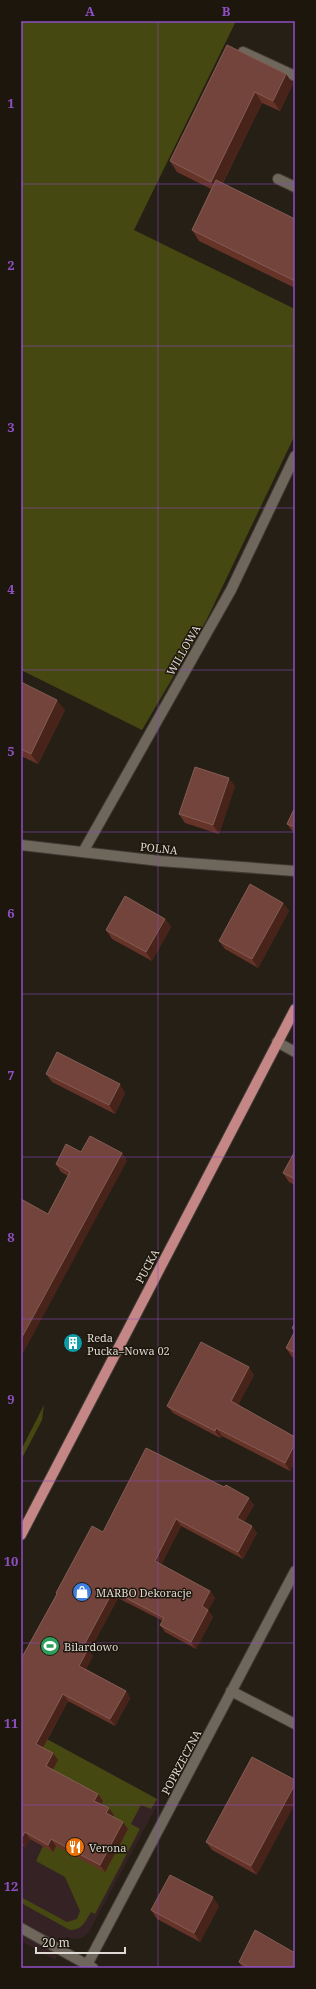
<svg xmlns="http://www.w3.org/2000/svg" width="316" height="1989" viewBox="0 0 316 1989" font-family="'Noto Serif',serif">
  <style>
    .commercial { fill: #352224 }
    .green { fill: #454810 }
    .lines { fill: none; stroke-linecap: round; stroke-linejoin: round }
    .street-casing { stroke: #413b35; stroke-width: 12 }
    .secondary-casing { stroke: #413b35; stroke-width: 12 }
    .primary-casing { stroke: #413b35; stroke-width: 12 }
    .street { stroke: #70675c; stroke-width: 10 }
    .secondary { stroke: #70675c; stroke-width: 10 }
    .primary { stroke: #c58786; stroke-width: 10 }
    .wall { fill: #663329 }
    .shaded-wall { fill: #47231a }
    .building { fill: #73443b; stroke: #845c53 }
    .grid { fill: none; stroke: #8f4fc3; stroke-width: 1; stroke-opacity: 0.55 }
    .labels { text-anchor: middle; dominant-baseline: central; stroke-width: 3; stroke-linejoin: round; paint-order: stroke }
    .street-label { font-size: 11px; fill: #ded9d3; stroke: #1d160d }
    .poi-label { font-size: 11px; fill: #ded9d3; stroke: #1d160d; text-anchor: start }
    .neatline { fill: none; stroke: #8f4fc3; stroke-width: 1.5 }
    .grid-label { font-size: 13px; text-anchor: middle; font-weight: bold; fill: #8f4fc3 }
  </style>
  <rect width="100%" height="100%" fill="#261f16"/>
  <path class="commercial" d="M21 1725 160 1800 89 1932 82 1938 73 1939 66 1937 55 1960 21 1941Z"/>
  <path class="green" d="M21 21H236L134 230 295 309V435L206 621 142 730 21 670Z
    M44 1405 42 1420 21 1460V1450Z
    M21 1725 157 1799 151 1809 141 1805 131 1824 140 1829 95 1914 91 1912C85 1921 83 1930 70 1930L21 1903V1897L67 1922 77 1919 80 1911 65 1877 36 1861 43 1846 51 1773 21 1740Z"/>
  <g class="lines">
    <defs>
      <path id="street" d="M243 52 295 76
        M278 179 295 187
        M83 852 231 590 295 456
        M231 1691 295 1724
        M87 1965 295 1571"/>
      <path id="secondary" d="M21 845 160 861 295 871
        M277 1042 295 1052
        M21 1928 93 1968"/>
      <path id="primary" d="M21 1535 295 1009"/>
    </defs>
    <use href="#street" class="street-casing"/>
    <use href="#secondary" class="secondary-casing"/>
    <use href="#primary" class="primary-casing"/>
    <use href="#street" class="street"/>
    <use href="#secondary" class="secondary"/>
    <use href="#primary" class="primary"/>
  </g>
  <path class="wall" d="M227 45 286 74 293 84 280 111 262 103 223 183 295 219V288L199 241 192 230 211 189 177 172 170 161Z
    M21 682 65 710 38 764 21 756Z
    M235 786 219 834 185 823 179 814Z
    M295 807V833L293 832 287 824Z
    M283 903 289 911 258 968 225 949 219 941Z
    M165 919 171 927 152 961 112 939 106 930Z
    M46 1074 125 1093 115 1114 52 1082Z
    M295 1151V1185L289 1182 283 1173Z
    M81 1152 122 1153 127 1161 48 1214 68 1176 61 1172 56 1164Z
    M295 1323V1358L292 1357 286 1348 295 1332 292 1328Z
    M254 1375 238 1405 295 1437V1462L290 1471 222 1436 220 1438 173 1413 167 1406Z
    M254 1505 244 1522 257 1533 243 1559 181 1526 161 1565 210 1591 215 1598 208 1610 213 1617 196 1649 165 1632 160 1625 163 1621 118 1598 89 1652 93 1656 86 1669 126 1691 130 1698 115 1726 68 1701 43 1748 58 1760 52 1770 98 1794 103 1801 101 1804 114 1815 113 1817 128 1829 105 1872 56 1846 53 1852 30 1839 25 1847 21 1845V1659L56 1595V1593L103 1532Z
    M252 1757 257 1875 212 1850 206 1842Z
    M219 1906 200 1942 157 1919 151 1910Z
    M239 1962 295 1968H243Z"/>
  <path class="shaded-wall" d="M286 74 293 84 280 111 273 101Z
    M255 92 262 103 218 192 211 182Z
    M57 700 65 710 38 764 31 754Z
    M229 778 235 786 219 834 213 825Z
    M283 903 289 911 258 968 252 959Z
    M165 919 171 927 152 961 146 952Z
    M120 1084 125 1093 115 1114 109 1105Z
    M122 1153 127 1161 21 1357V1339Z
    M249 1367 254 1375 236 1409 231 1401Z
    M216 1428 222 1436 220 1438 215 1431Z
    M295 1444V1462L290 1471 285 1463Z
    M249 1498 254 1505 242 1526 237 1518Z
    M176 1519 181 1526 160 1568 155 1561Z
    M252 1526 257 1533 243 1559 238 1552Z
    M113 1591 118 1598 89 1652 93 1656 84 1673 79 1666 83 1647Z
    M210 1591 215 1598 208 1610 213 1617 196 1649 191 1642 202 1606Z
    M126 1691 130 1698 115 1726 110 1719Z
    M63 1694 68 1701 41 1751 36 1744Z
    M53 1753 58 1760 51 1773 46 1766Z
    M295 1784V1804L257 1875 251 1866Z
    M98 1794 103 1801 99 1808 94 1801Z
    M109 1808 114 1815 111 1820 106 1813Z
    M123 1822 128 1829 105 1872 100 1865Z
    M25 1832 30 1839 25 1847 21 1841V1839Z
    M51 1839 56 1846 53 1852 48 1845Z
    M213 1897 219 1906 200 1942 194 1933Z"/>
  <path class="building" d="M227 45 286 74 273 101 255 92 211 182 170 161Z
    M216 180 295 219V281L192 230Z
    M21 682 57 700 31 754 21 749Z
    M195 767 229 778 213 825 179 814Z
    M295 807V827L287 824Z
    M250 884 283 903 252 959 219 941Z
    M125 896 165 919 146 952 106 930Z
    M57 1052 120 1084 109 1105 46 1074Z
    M90 1136 122 1153 21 1339V1199L48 1214 70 1172 56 1164 66 1144 81 1152Z
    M295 1151V1179L283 1173Z
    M295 1323V1330L292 1328Z
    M295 1331V1353L286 1348Z
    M201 1342 249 1367 231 1401 295 1437V1444L285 1463 216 1428 215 1431 167 1406Z
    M146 1448 224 1487 226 1485 249 1498 237 1518 252 1526 238 1552 176 1519 155 1561 210 1591 202 1606 208 1610 191 1642 160 1625 164 1618 113 1591 83 1647 88 1649 79 1666 126 1691 110 1719 63 1694 36 1744 53 1753 46 1766 98 1794 94 1801 109 1808 106 1813 123 1822 100 1865 51 1839 48 1845 25 1832 21 1839V1659L57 1594 56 1593 92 1526 103 1532Z
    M252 1757 295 1780V1784L251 1866 206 1842Z
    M170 1875 213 1897 194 1933 151 1910Z
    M255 1930 295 1953V1968H250L239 1962Z"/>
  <path class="grid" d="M158 21V1968M21 184H295M21 346H295M21 508H295M21 670H295M21 832H295M21 994H295M21 1157H295M21 1319H295M21 1481H295M21 1643H295M21 1805H295"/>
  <defs>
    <symbol id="building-disc" viewBox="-11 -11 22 22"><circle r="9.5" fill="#0f9aa8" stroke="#1d160d"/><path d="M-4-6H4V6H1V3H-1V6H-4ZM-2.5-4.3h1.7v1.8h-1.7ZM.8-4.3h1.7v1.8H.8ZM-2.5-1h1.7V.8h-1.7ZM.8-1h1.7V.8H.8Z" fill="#fff"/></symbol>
    <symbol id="shop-disc" viewBox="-11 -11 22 22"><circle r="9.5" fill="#3f7fe0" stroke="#1d160d"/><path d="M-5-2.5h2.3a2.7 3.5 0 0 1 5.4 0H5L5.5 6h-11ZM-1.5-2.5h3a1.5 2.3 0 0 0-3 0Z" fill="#fff"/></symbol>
    <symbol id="stadium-disc" viewBox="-11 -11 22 22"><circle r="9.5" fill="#2e9e5b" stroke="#1d160d"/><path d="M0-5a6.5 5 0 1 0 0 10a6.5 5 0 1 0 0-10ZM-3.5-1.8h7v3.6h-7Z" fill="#fff"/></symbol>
    <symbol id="restaurant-disc" viewBox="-11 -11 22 22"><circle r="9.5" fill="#e8710a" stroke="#1d160d"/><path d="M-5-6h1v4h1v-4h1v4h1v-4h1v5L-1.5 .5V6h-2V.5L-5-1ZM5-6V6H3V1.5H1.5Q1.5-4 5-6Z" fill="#fff"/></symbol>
  </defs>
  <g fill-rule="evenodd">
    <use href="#building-disc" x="62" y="1332" width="22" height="22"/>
    <use href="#shop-disc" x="71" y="1581" width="22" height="22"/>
    <use href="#stadium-disc" x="39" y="1635" width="22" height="22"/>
    <use href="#restaurant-disc" x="64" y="1836" width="22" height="22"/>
  </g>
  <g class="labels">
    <g class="street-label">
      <text transform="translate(183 650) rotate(-60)">WILLOWA</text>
      <text transform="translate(159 848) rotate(6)">POLNA</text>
      <text transform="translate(147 1266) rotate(-62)">PUCKA</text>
      <text transform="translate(181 1762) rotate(-62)">POPRZECZNA</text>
    </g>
    <g class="poi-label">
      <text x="87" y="1337">Reda<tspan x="87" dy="13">Pucka–Nowa 02</tspan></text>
      <text x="96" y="1592">MARBO Dekoracje</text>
      <text x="64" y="1646">Bilardowo</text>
      <text x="89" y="1847">Verona</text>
    </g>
  </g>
  <rect width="316" height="1989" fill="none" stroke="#1d160d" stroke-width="44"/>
  <path d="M36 1947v6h89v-6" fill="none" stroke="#ded9d3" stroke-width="2"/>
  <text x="42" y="1947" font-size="12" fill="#ded9d3" stroke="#1d160d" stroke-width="3" paint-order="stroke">20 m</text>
  <rect x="22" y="22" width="272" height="1945" class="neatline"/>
  <g class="grid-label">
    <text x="90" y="16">A</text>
    <text x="226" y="16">B</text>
    <text x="11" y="108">1</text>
    <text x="11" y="270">2</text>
    <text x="11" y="432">3</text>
    <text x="11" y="594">4</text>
    <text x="11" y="756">5</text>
    <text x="11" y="918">6</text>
    <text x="11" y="1080">7</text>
    <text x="11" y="1242">8</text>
    <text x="11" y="1404">9</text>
    <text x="11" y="1566">10</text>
    <text x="11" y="1728">11</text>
    <text x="11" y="1891">12</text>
  </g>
</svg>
